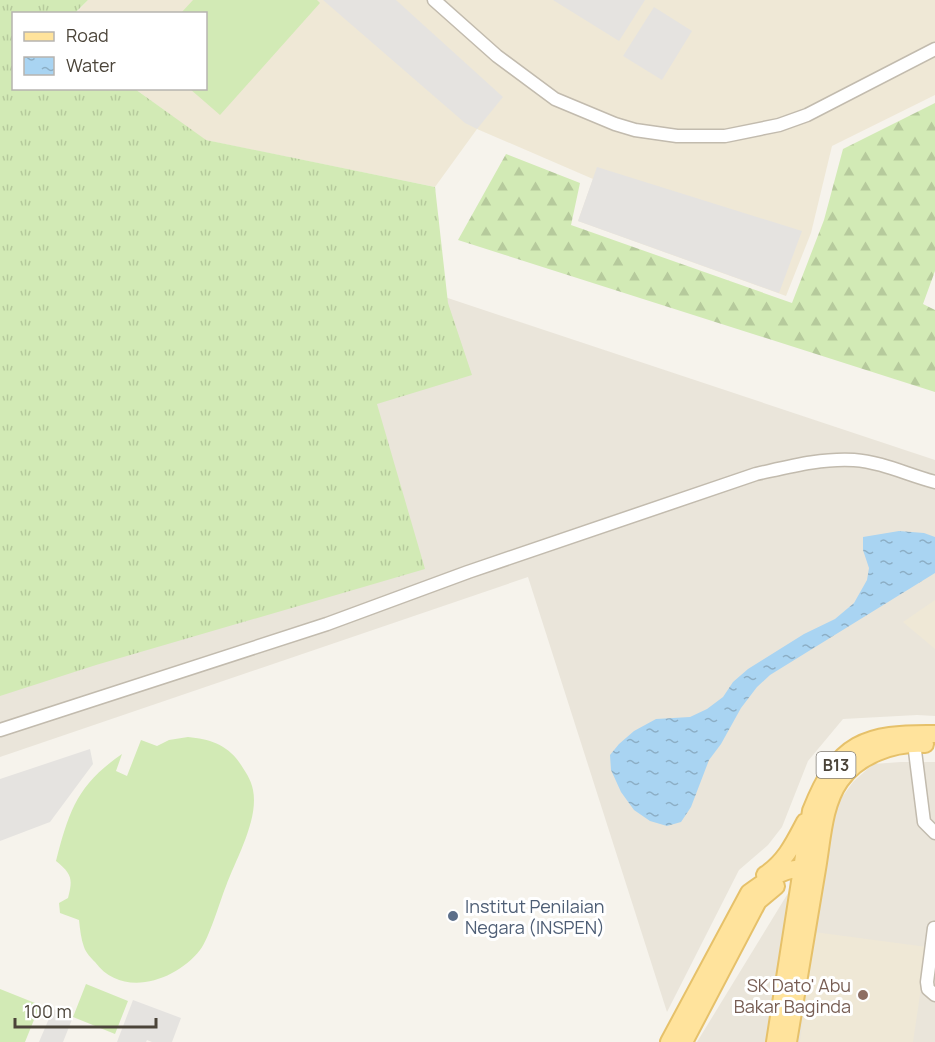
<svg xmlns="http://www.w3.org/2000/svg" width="935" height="1042" viewBox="0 0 935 1042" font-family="Manrope,sans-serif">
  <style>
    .residential { fill: #eae5da }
    .education { fill: #efe8d6 }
    .grass { fill: url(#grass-tufts) }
    .forest { fill: url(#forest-firs) }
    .garden { fill: #d2eab5 }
    .parking { fill: #e5e3e0 }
    .water { fill: url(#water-ripples) }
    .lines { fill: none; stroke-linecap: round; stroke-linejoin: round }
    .minor-casing { stroke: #c2bbae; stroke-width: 15 }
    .major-casing { stroke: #e6c16a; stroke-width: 20 }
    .minor { stroke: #fff; stroke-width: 12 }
    .major { stroke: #ffe39c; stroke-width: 16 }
    .service-dot { fill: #5c6f8a; stroke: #fff; stroke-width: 2 }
    .education-dot { fill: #8d6e63; stroke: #fff; stroke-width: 2 }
    .labels { text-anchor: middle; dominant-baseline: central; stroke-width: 6; stroke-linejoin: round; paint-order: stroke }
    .shield { fill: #fff; stroke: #817c74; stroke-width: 1.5 }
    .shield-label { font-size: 16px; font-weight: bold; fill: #4b4439 }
    .service-label { font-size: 18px; fill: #4e5e75; stroke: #fff; text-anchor: start }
    .education-label { font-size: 18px; fill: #785e54; stroke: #fff; text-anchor: end }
  </style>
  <defs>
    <pattern id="grass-tufts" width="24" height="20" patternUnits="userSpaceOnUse" patternTransform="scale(1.5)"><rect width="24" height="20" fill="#d2eab5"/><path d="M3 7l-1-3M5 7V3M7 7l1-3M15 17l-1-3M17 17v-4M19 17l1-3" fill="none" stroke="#b6ca9c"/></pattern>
    <pattern id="forest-firs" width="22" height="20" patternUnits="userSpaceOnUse" patternTransform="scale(1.5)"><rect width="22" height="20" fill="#d2eab5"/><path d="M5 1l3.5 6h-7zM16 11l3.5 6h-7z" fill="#b6ca9c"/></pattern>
    <pattern id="water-ripples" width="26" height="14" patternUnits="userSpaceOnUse" patternTransform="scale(1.5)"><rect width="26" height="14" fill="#a9d4f2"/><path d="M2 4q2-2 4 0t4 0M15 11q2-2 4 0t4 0" fill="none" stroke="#8caec5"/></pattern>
  </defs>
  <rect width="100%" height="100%" fill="#f6f3ec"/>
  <path class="residential" d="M0 149 935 460V716L917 715 843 719 808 761 782 827 768 845 739 870 667 1012 528 577 0 757Z
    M901 762H935V1042H697L834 818 840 800 853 782 873 764Z"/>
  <path class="education" d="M88 0H935V95L832 146 811 233 786 296 578 221 593 179 477 129 435 187 205 140 135 89 206 88V14H75Z
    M935 600V649L903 622Z
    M814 932 927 947 913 1042H800Z"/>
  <path class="grass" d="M0 0H88L75 13 14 14V88L135 89 206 140 435 187 448 303 472 375 377 404 425 569 96 665 0 696Z"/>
  <path class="forest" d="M935 103V271L923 304 935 310V392L458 240 506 154 580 183 571 225 792 303 824 220 843 149Z"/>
  <path class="garden" d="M193 0H317L320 3 220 115 190 89 206 88V14L181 13Z
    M188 737C209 739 226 744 239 762 245 771 251 779 253 790 259 819 236 859 226 886 220 901 209 939 200 950 176 981 122 999 95 962 91 958 86 953 84 947 81 939 80 929 79 920L60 913 59 903 68 898C73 879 72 874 56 861 69 811 77 785 122 754L116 771 127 776 141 740 157 746 169 740Z
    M86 984 128 1001 115 1034 73 1017Z
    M0 989 40 1005 25 1042H0Z"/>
  <path class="parking" d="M323 0H396L503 97 477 129 465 123Z
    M553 0H645L619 41Z
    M654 7 692 31 662 80 623 56Z
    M597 167 802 231 779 293 578 221Z
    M90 749 93 764 50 822 0 841V779Z
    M133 1000 181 1018 172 1042H152L147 1040 146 1042H117Z
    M53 1009 73 1017 63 1042H39Z"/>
  <path class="water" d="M899 531 924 533 935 537V573L770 675 757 687 741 708 721 744 709 760 691 807 681 822 667 826 650 821 634 810 621 792 611 770 610 755 619 744 634 731 656 719 690 717 707 709 723 697 733 682 748 669 804 634 835 619 854 603 867 580 869 568 863 550V537Z"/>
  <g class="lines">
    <defs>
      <path id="minor" d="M434 0 497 56 555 99 615 124 635 130 677 136H725L779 125 807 115 935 49
        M0 730 327 624 468 572 756 474C788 467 821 458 854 460 882 462 908 475 935 482
        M914 743 924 822 935 833
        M934 928 927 982 928 989 935 995"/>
      <path id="major" d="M765 875C785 862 794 843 805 822
        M669 1042 749 893C769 878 787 866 813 868
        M684 1042 758 901 776 886
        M775 1042 811 811C838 742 865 733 935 734
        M788 1042C798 984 807 927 817 869 822 841 823 805 840 781 858 755 894 742 925 744"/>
    </defs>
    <use href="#minor" class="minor-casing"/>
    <use href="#major" class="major-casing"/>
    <use href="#minor" class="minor"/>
    <use href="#major" class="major"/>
  </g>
  <circle class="service-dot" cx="453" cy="916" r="6"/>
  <circle class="education-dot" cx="863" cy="995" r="6"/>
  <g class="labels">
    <rect class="shield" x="816.5" y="752" width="39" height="26" rx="4.5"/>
    <g class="shield-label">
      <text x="836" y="765">B13</text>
    </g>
    <g class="service-label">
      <text x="465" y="906">Institut Penilaian<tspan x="465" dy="21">Negara (INSPEN)</tspan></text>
    </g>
    <g class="education-label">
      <text x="851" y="985">SK Dato' Abu<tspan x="851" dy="21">Bakar Baginda</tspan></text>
    </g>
  </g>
  <rect x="12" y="12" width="195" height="78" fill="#ffffff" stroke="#b7b4b0" stroke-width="1.5"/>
  <rect x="24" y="32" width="30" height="9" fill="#ffe39c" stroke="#b7b4b0" stroke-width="1.5"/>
  <text x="66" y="42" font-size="18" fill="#4b4439">Road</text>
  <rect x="24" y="57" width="30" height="18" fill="url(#water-ripples)" stroke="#b7b4b0" stroke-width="1.5"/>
  <text x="66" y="72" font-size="18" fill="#4b4439">Water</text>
  <path d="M15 1018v9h141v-9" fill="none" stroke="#4b4439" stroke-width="3"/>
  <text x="24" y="1018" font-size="18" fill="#4b4439" stroke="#ffffff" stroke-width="4.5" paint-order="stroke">100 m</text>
</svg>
